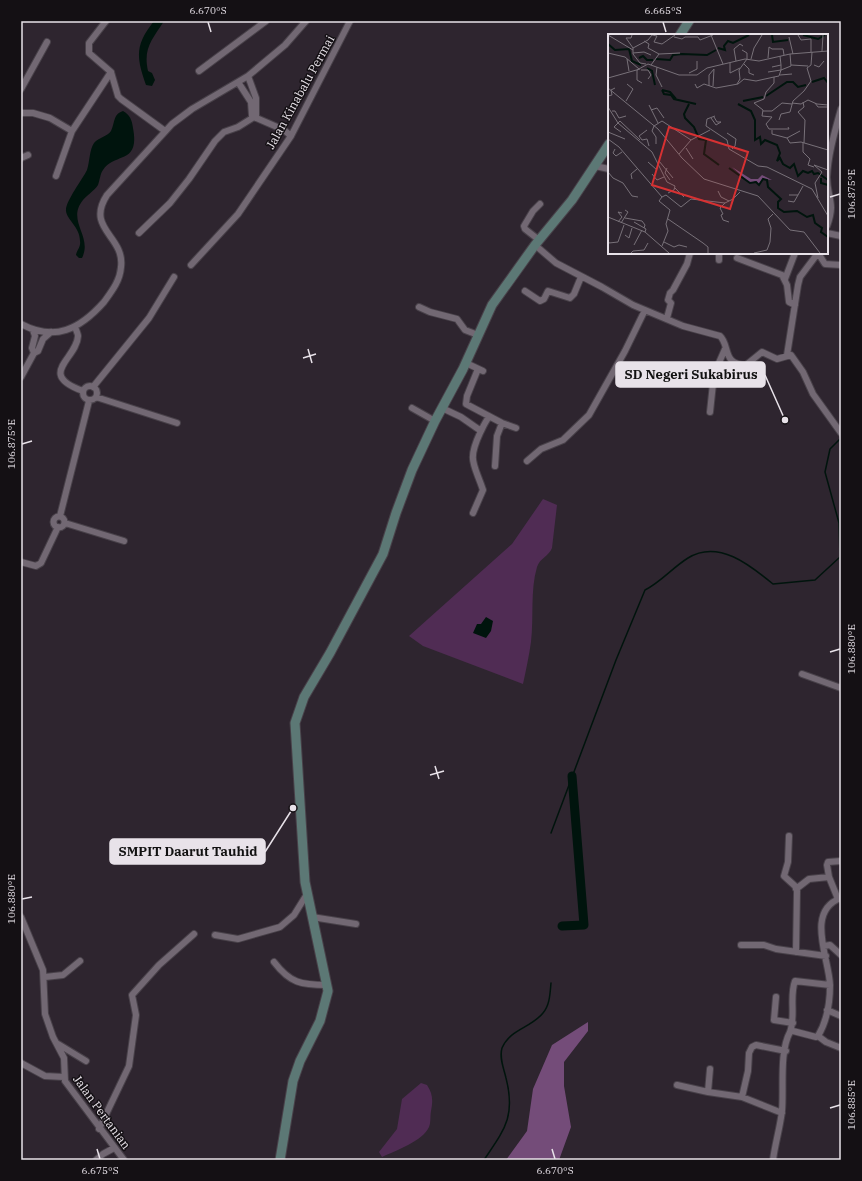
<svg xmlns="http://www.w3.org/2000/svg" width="862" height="1181" viewBox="0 0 862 1181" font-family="'IBM Plex Serif',serif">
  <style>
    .green { fill: #502c54 }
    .forest { fill: #744c79 }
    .water { fill: #00140d }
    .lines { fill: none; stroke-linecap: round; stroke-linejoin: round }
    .stream { stroke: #00140d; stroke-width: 1.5 }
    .river { stroke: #00140d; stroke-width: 9 }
    .street-casing { stroke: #484149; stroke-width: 8 }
    .secondary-casing { stroke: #484149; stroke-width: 11 }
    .street { stroke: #726873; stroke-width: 6 }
    .secondary { stroke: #5c7875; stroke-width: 9 }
    .ticks { fill: none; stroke: #e8e2e9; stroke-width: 1.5 }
    .labels { text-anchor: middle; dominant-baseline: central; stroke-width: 3; stroke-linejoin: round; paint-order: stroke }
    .street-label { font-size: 12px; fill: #e8e2e9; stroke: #141014 }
    .inset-river { fill: none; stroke: #00140d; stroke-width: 2 }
    .inset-road { fill: none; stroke: #787179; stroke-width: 1 }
    .view { fill: #d73132; fill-opacity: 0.15; stroke: #d73132; stroke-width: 2 }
    .inset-edge { fill: none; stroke: #e8e2e9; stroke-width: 2 }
    .leader { fill: none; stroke: #e8e2e9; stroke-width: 1.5 }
    .callout-dot { fill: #e8e2e9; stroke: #141014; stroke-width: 1.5 }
    .callout { fill: #e8e2e9; stroke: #e8e2e9; stroke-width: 1.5 }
    .callout-label { font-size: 13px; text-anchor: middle; font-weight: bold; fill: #111 }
    .neatline { fill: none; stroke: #e8e2e9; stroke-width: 1.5 }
    .ticks-label { font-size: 10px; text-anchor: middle; fill: #e8e2e9 }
  </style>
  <rect width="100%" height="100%" fill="#2e252f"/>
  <path class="green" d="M543 499 557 505 552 548C549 556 540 558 537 567 530 591 534 617 531 642 529 656 526 670 523 684L423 646 409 636 512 544Z
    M421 1083 427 1085C433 1094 433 1101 431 1111 430 1116 431 1123 429 1127 423 1141 395 1151 382 1157L379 1152 397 1129 402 1099Z"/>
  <path class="forest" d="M588 1022V1031L564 1062V1086L571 1127 559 1160H506L527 1131 533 1089 552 1045Z"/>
  <path class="water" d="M154 21H164C152 40 143 48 148 71L152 73 155 80 152 86 146 85C136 57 135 45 154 21Z
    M123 111C130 115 132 120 133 128 140 165 115 152 103 170 100 174 100 180 98 185 94 191 87 195 83 200 66 221 93 236 82 258H79L76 255C77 250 81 247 80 241 80 227 67 220 66 211 65 202 82 180 87 170 90 161 89 151 94 143 99 137 107 137 111 131 115 123 113 114 123 111Z
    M486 617 493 621 491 631 486 638 473 633 477 624H481Z"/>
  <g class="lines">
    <path class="stream" d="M551 833 616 660 645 590C661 582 672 568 688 558 718 539 750 565 773 584L815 580 840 557 839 523 825 472 830 449 841 438
      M484 1160C504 1130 516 1117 506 1078 504 1069 499 1058 502 1048 510 1029 531 1028 543 1013 550 1005 550 993 551 983"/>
    <path class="river" d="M562 926 584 925 572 776"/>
    <defs>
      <path id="street" d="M106 21 89 43V53L111 72 118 96 121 99 165 131
        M199 71 266 21
        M248 76 256 98V118
        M238 82 251 102 252 116
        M21 89 47 42
        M21 113H33L50 118 72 131
        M21 158 28 155
        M595 166 609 169
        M56 176 72 131 111 72
        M827 226C836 202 827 199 827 177 828 154 835 131 841 109
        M139 233 170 203 189 179 215 141 224 132 238 127 254 117 284 130 291 136
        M827 233 841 236
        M539 240 525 229 524 226 533 211 540 204
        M535 245 556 263 602 287 633 305 683 326 720 336C730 345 722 365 746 365L762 352 777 359 791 355 803 372 813 394 841 433
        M719 253V260
        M818 253 825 264 841 265
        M737 258 782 275 787 285 789 302 795 305
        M191 265 238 214 291 136 350 21
        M785 279 795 253
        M525 291 540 301 544 299 548 291 570 298 574 294 581 277
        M419 307 430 312 457 319 465 330 478 335
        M667 318 671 303 668 300 670 293 673 290 687 264 690 253
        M21 324C55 342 80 329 104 302 112 291 120 281 121 267 125 236 85 229 107 195L172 124 192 109 248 76 285 45 306 21
        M75 327C76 330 78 334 78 336 77 359 36 374 83 391
        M33 330 35 336 32 348 34 353
        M787 355 798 285 800 277 818 253
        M466 363 483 371
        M478 369 467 396 466 404 502 423 516 428
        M21 377 34 353 38 351 43 339 51 332
        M83 393a7 7 0 1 1 14 0a7 7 0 1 1-14 0Z
        M93 387 149 318 174 277
        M96 397 177 423
        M412 408 435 421
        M442 408 461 417 481 431
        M710 412 714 374 725 349
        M527 461 541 449 563 440 589 415 625 351 645 310
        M495 466 497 436 502 423
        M473 513 483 490C474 463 467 461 480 433 483 427 485 422 489 417
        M60 516 89 401
        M53.5 522a5.5 5.5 0 1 1 11 0a5.5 5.5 0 1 1-11 0Z
        M65 523 124 541
        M21 562 36 566 41 563 58 527
        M802 674 841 688
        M789 836 788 862 784 876 795 886 797 891 796 952
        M796 889 809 879 829 877
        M838 899 829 877 827 865 828 862 841 861
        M21 917 43 970 45 1014 53 1037 64 1058 65 1081 124 1160
        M312 917 356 924
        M215 935 238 939 280 927 294 915 307 894
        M741 945H764L776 949 826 956
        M824 946 830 945 841 955
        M274 962C290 983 301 985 327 985
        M45 977 63 975 80 961
        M776 997 774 1020 793 1023
        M827 1010 841 1016
        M790 1032C796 1016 789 997 795 981L830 985
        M818 1036 826 1042 841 1048
        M58 1044 86 1061
        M21 1063 45 1076 64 1077
        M677 1085 708 1092 742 1097 782 1113
        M708 1092 710 1069
        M742 1097 748 1071 749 1053 752 1047 756 1045 786 1051
        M99 1129 129 1066 136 1015 132 995 159 965 194 934
        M96 1160 103 1154 114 1148
        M773 1160C775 1144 780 1128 782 1111 784 1089 779 1052 790 1032L793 1031 816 1037 818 1036C827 1021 830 1001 830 985 829 958 805 911 841 898"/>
      <path id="secondary" d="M680 35 689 21
        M280 1160 293 1081 300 1061 320 1021 328 991 305 882 295 723 304 697 330 653 383 554 396 513 412 470 435 421 463 369 492 305 535 245 572 200 609 144"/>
    </defs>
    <use href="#street" class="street-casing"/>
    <use href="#secondary" class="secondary-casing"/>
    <use href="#street" class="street"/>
    <use href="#secondary" class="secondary"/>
  </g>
  <path class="ticks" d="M208 22 211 32M663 22 666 32M830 197 840 194M308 349 312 363M303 358 316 354M22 444 32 441M830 652 840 649M435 766 439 779M430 775 444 771M22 899 32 897M830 1108 840 1105M97 1149 100 1159M552 1149 555 1159"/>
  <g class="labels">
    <g class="street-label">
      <text transform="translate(300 92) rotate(-61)">Jalan Kinabalu Permai</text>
      <text transform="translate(102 1112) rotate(54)">Jalan Pertanian</text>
    </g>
  </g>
  <g transform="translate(608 34)">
    <rect width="220" height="220" fill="#2e252f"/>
    <path d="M124 133 143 145H150L154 141 164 146 155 145 151 150 148 147 142 149Z" fill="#744c79"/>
    <path class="inset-river" d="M164 1 165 8 180 6M195 1 210 5 217 1M0 10 7 16 21 15 24 27 33 31M110 14 117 16 116 12 120 7 125 9 141 1M31 24 35 22 39 26H45M48 25 62 26 65 21 74 20 99 21 108 16M39 34 44 37 47 51M204 48 216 44 220 49M54 56 56 60 63 61 66 65 88 70M54 56 62 58 68 65M158 62 179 48H185L190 53 198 51M135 67 155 63M81 70 76 80 77 84 86 93 91 105 98 106 96 120 111 131M130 70 143 77 147 86V106L152 103 153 110 157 106 169 111 172 119 169 127 172 124 175 130 182 134 186 130 190 142 195 137 200 139 204 137 206 140 210 139 220 146M121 134 142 149 148 148 151 151 155 145 159 146 160 153 173 165 170 168V174L176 178 189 177 199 183 205 181 207 189 214 194 213 198 220 203M213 144V149L220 151"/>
    <path class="inset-road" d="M0 1 25 16M24 1 23 4H18L25 14V20L32 29 38 30M103 1 115 30M190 1 193 6 203 5V18M66 3 74 5 77 3H90L92 6 105 1M181 3 185 20M36 7 41 10 40 14 51 20 72 19M25 14 40 6 44 1 49 2 46 8 54 10 67 1M214 17 215 1M0 19 17 23 31 35M25 19 36 18 43 21M160 24 161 13 164 15H175L176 21M19 25 21 37M143 25 146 14 154 1M128 27 126 15 132 10 135 12M122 29V39L132 34M136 30 141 35V39L146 41M43 31 51 20M183 31 200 32M206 31 211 33 216 27M49 33 48 41 54 53M164 33 173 31 172 22M29 36V46L34 49M29 36 40 30 71 41H89L99 34 137 25 151 27 182 20 220 17M33 36H40L43 41 40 45M160 38 173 36V31M81 39 89 35V27M172 41 184 40M0 44 32 35M87 50 89 54 96 50 108 54 130 50 136 45 148 47 166 43M129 50 132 45 131 36 139 25V19L134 16M101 52V41L106 35M105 52 106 35M0 54 50 95 74 124 96 145 150 162 182 196 196 198 212 219M0 62 4 61 3 56 7 54M18 67 25 55 19 50M195 68 196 73 190 78 197 86 196 109M184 69 193 70 200 66 209 70 220 71M207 69 210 73H220M41 71 50 89M0 73 10 89 44 118 59 148 67 152 66 156 60 159M43 76 49 74 56 84M4 77H7L11 84 18 82M155 77H164L174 69 184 70M107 82 99 85 98 92 119 106 121 115 150 132 159 133 204 155 220 182M103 84 108 91 113 88H109L106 83M171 86 173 80 182 78 185 67 196 57 203 47 199 34 203 31 204 18M46 92 54 87 83 106 102 96M46 92 44 97 48 103V110M180 93 181 95H161L158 90 164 83 154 82 155 76 146 69 156 65 158 58 166 49V43L171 42 173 36 183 32 182 20M39 96 31 102 34 106 39 105 41 112M164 96V100L179 104 182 109 193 108 220 116M0 98 17 105M13 98 6 93 12 87 32 106M119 99 128 105 127 112 124 115M179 104 192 97M0 105 11 113 54 163M195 109V118L202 125 200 131 206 133M78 114 85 125M7 115 5 119 8 122 14 118M71 120 83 106M51 127 65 144M40 128 49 136M59 134 57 139 62 146M0 138 5 144 15 149 24 162 30 163M44 140 49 146 56 143M24 145 23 140 29 135M67 154 76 163M110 157 113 163 121 167M181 161H190L195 152M54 163 58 161 73 173 83 165 117 169 125 165 132 158M210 164 207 149 214 138 206 131 220 136M180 167 186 168 190 161M117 169 112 174 115 180 113 181 115 186 121 188M0 183 37 198 61 219M17 184 34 187 37 191 36 194M60 185 95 209 100 213V219M10 188 14 183 10 178 14 179M26 188 38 195 37 198M13 189 20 178 17 176M17 201 21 204 24 194M0 206 1 209 10 208 16 191M56 208 66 213 71 211 79 213M26 211 34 196M54 212 60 197 58 190 62 176 51 167 54 163M23 219 25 217 36 216 40 209M146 219 159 216 162 208 163 194 160 185 165 180"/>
    <path class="view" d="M61 93 140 118 122 175 44 151Z"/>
    <rect width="220" height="220" class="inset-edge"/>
  </g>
  <path class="leader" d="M785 420L765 375M293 808L265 852"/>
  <g class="callout-dot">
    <circle cx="785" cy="420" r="4"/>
    <circle cx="293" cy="808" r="4"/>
  </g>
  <g class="callout">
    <rect x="616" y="362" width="149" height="25" rx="4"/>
    <rect x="110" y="839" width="155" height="25" rx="4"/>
  </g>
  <g class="callout-label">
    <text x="691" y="379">SD Negeri Sukabirus</text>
    <text x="188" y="856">SMPIT Daarut Tauhid</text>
  </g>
  <rect width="862" height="1181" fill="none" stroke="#141014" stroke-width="44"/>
  <rect x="22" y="22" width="818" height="1137" class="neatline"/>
  <g class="ticks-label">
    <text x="208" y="14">6.670°S</text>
    <text x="663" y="14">6.665°S</text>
    <text transform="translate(851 194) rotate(-90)" y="4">106.875°E</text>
    <text transform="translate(11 444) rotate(-90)" y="4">106.875°E</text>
    <text transform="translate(851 649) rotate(-90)" y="4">106.880°E</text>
    <text transform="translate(11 899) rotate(-90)" y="4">106.880°E</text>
    <text transform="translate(851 1105) rotate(-90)" y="4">106.885°E</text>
    <text x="100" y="1174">6.675°S</text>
    <text x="555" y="1174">6.670°S</text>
  </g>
</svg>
